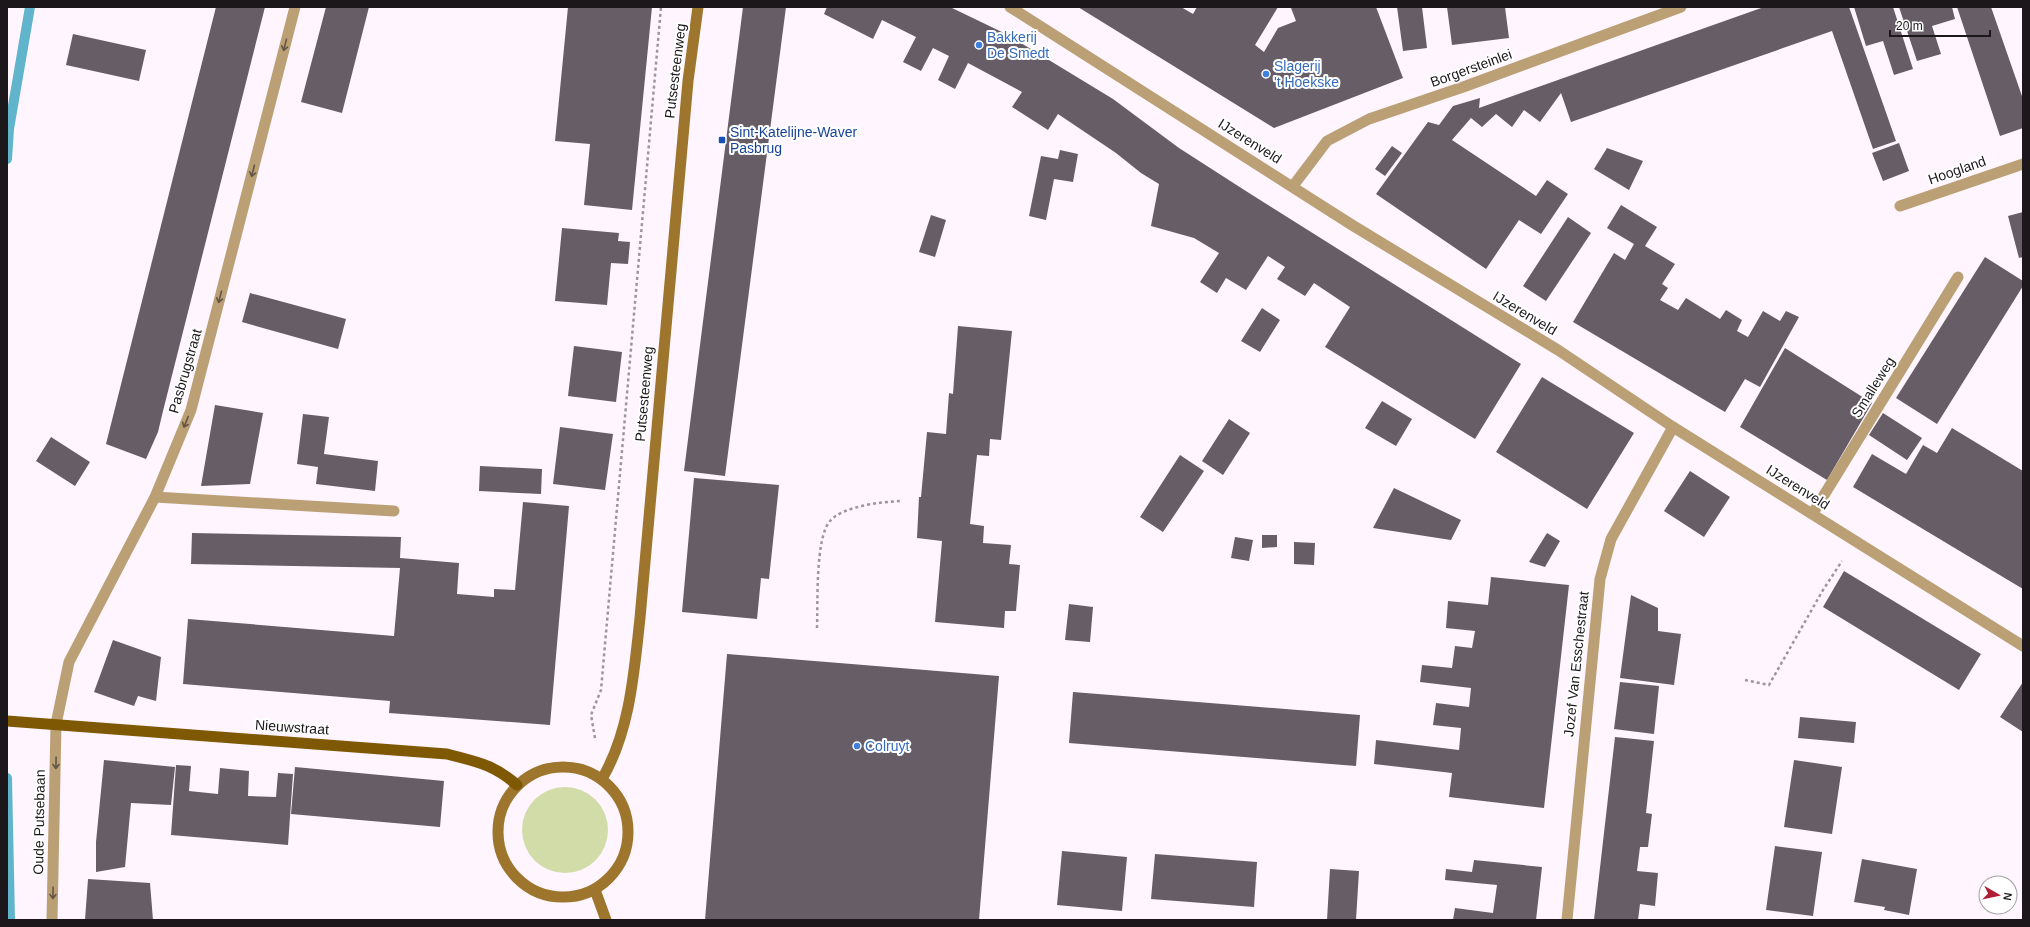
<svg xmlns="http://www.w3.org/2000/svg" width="2030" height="927" viewBox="0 0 2030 927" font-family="Helvetica,sans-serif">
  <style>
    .green { fill: #d2dca8 }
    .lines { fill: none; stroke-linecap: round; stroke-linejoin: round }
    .stream { stroke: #60b4cc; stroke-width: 10 }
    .building { fill: #665d67 }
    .path { stroke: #9c959d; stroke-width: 2.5; stroke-dasharray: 3 3; stroke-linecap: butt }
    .service { stroke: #bca075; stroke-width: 11 }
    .minor { stroke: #bca075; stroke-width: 11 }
    .tertiary { stroke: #bca075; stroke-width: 11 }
    .secondary { stroke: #9d752d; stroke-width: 11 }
    .primary { stroke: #7f5803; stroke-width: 11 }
    .oneway { stroke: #635544 }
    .shop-dot { fill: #3f7fe0; stroke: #fff; stroke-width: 1.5 }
    .transit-dot { fill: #1a4fb4; stroke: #fff; stroke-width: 1.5 }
    .labels { text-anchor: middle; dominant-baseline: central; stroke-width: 4; stroke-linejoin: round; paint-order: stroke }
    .shop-label { font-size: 14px; fill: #366cbe; stroke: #fff; text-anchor: start }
    .street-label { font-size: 14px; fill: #1b171b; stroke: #fff }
    .transit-label { font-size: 14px; fill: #164399; stroke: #fff; text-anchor: start }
  </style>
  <rect width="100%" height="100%" fill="#fef5ff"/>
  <path class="green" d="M522 830a43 43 0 1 1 86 0a43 43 0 1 1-86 0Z"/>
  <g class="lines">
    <path class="stream" d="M7 159 9 129 30 7
      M7 778 10 920"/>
  </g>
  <path class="building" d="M216 7H265L163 411 158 432 146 459 106 444Z
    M326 7H369L342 113 301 102Z
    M568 7H652L632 210 584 205 590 144 555 141Z
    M743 7H786L725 476 684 471Z
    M827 7H950L1006 34 1113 99 1179 148 1249 193 1521 364 1475 439 1325 347 1350 307 1314 283 1305 296 1277 279 1285 267 1268 256 1246 290 1226 278 1217 293 1200 282 1219 253 1194 238 1151 226 1159 184 1141 173 1116 153 1058 114 1048 130 1012 107 1022 92 968 63 955 89 938 80 949 56 933 48 921 71 903 62 916 37 882 20 873 39 824 14Z
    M1078 7H1181L1193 14 1197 7H1278L1255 45 1264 52 1278 28 1296 21 1291 8 1376 7 1403 78 1274 128Z
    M1397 7H1422L1427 48 1403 51Z
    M1447 7H1505L1509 38 1452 45Z
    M1764 7H1849L1896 141 1873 149 1832 31 1571 122 1561 93 1540 122 1524 110 1512 127 1496 114 1482 127 1471 118 1452 140 1536 196 1547 180 1568 194 1541 234 1519 220 1486 269 1376 194 1428 122 1439 125 1453 106 1480 98 1479 108Z
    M1854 7H1893L1913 69 1894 75 1883 41 1866 46Z
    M1899 7H1952L1955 19 1932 26 1941 54 1917 61Z
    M1957 7H1991L2023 99V128L2000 136Z
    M73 34 146 50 139 81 66 65Z
    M1899 143 1909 171 1883 181 1872 153Z
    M1392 146 1402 153 1385 176 1375 169Z
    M1607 148 1643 161 1629 190 1594 169Z
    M1060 150 1078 154 1073 182 1054 179 1046 220 1029 216 1041 156 1058 159Z
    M1621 205 1657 227 1645 246 1675 264 1662 284 1668 288 1660 300 1678 310 1686 298 1720 319 1726 310 1742 320 1737 331 1748 337 1763 311 1780 321 1786 311 1799 317 1760 387 1745 379 1725 412 1573 322 1614 253 1625 260 1634 244 1607 228Z
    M2023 212V257L2019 258 2008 216Z
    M931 215 946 220 935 257 919 252Z
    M1568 217 1591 233 1546 301 1523 286Z
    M562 228 619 233 618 241 630 242 628 264 611 263 607 305 555 301Z
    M1985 257 2023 281V286L1937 424 1896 398Z
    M250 293 346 319 338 349 242 322Z
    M1262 308 1280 320 1260 352 1241 341Z
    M958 326 1012 331 1001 440 990 439 989 456 977 455 970 524 984 526 983 543 1011 545 1009 564 1020 565 1016 611H1005L1004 628 935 622 942 541 917 538 919 497H921L927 432 946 434 949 393 953 394Z
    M574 346 622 352 616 402 568 396Z
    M1785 348 1872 403 1827 480 1740 427Z
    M1542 377 1634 433 1587 509 1496 452Z
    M1382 401 1412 419 1396 446 1365 428Z
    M215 405 263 413 250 484 201 486Z
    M1883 413 1922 438 1907 460 1869 435Z
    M303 414 329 417 324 454 378 461 375 491 316 484 318 467 297 464Z
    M1229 419 1250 433 1223 475 1202 461Z
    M560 427 613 434 605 490 553 484Z
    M1952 428 2023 471V589L1853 487 1872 454 1906 474 1923 445 1937 453Z
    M51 437 90 462 75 486 36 461Z
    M1180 455 1204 471 1163 532 1140 517Z
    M480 466 542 469 541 494 479 491Z
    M1690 471 1730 497 1704 537 1664 511Z
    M694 478 779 485 769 579 761 578 757 619 682 612Z
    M1394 488 1461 520 1451 540 1373 528Z
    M523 502 569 506 550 725 389 713 390 701 183 684 188 619 394 636 400 568 191 564 192 533 401 537 400 558 459 563 457 594 494 597V589L515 590Z
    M1547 533 1560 541 1545 567 1529 562Z
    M1262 535H1277V547L1262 548Z
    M1235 537 1253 540 1249 561 1231 558Z
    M1294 542 1315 543 1314 565 1294 564Z
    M1844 571 1981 654 1959 690 1823 607Z
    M1491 577 1569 585 1544 808 1449 797 1452 773 1374 764 1376 740 1459 750 1461 728 1433 725 1436 703 1469 707 1471 688 1420 682 1422 665 1452 668 1455 646 1472 648 1475 631 1446 628 1448 601 1488 605Z
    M1631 595 1658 608V631L1681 634 1674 685 1620 678Z
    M1069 604 1093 607 1090 642 1065 640Z
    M113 640 161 657 156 701 138 696 134 706 94 692Z
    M727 654 999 676 979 920H705Z
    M1620 682 1659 686 1654 734 1614 729Z
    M2023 682V732L2000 717Z
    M1073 692 1360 715 1356 766 1069 743Z
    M1800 717 1856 722 1854 743 1798 738Z
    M1615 737 1654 741 1646 813 1652 814 1648 847H1640L1637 871 1658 873 1655 906 1640 904 1638 920H1594Z
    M104 760 175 767 171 805 131 803 125 867 96 872V842Z
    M1794 760 1842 767 1832 834 1784 827Z
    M176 765 191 766 189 791 218 794 220 768 249 771 248 796 276 797 278 773 293 774 288 845 171 835Z
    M295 767 444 781 440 827 291 814Z
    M1775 846 1822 852 1813 916 1766 910Z
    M1062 851 1127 857 1122 911 1057 905Z
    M1155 854 1257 862 1254 907 1151 899Z
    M1862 859 1917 869 1909 915 1884 910 1885 907 1854 902Z
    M1474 860 1542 867 1536 920H1453L1455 908 1493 913 1497 885 1445 880 1446 869 1472 872Z
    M1330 869 1359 871 1356 920H1327Z
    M88 879 150 883 153 920H85Z"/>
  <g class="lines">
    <path class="path" d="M817 628C818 604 815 538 830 521 843 506 881 502 900 501
      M1745 680 1769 685 1823 590 1842 561
      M595 738 591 715 601 690 661 7"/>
    <path class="service" d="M155 497 394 511"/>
    <path class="minor" d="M1900 206 2023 164
      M1813 513 1958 277
      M52 920 56 724 69 662 155 497 191 410 295 7
      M1567 920 1600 579 1611 539 1673 427"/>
    <path class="tertiary" d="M1010 7 1352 225 1558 350 1673 427 2023 646
      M1293 186 1327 141 1369 119 1466 86 1681 7"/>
    <path class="secondary" d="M498 832a65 65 0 1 1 130 0a65 65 0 1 1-130 0Z
      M602 779C630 731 634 673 640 618L688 81 698 7
      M595 890 606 920"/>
    <path class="primary" d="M7 721 447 754C477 762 493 764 517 785"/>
  </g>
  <defs><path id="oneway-shaft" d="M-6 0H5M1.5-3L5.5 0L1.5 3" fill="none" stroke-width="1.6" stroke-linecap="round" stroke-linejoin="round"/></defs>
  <g class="oneway">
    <use href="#oneway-shaft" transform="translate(285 45) rotate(104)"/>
    <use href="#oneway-shaft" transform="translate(253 171) rotate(104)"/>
    <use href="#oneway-shaft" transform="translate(220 297) rotate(104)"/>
    <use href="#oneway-shaft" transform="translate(186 422) rotate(112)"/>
    <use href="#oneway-shaft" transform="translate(56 763) rotate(91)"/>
    <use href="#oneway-shaft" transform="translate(53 893) rotate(91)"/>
  </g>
  <g class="shop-dot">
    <circle cx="979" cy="45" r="4"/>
    <circle cx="1266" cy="74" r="4"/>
    <circle cx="857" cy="746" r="4"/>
  </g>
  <rect class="transit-dot" x="718" y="136" width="8" height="8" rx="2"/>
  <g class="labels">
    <g class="shop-label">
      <text x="987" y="37">Bakkerij<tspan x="987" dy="16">De Smedt</tspan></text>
      <text x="1274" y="66">Slagerij<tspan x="1274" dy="16">'t Hoekske</tspan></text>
      <text x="865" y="746">Colruyt</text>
    </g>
    <g class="street-label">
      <text transform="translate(1471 68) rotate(-20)">Borgersteinlei</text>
      <text transform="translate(675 71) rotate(-83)">Putsesteenweg</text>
      <text transform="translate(1250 141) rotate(32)">IJzerenveld</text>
      <text transform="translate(1957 170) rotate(-19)">Hoogland</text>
      <text transform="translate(1525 313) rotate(31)">IJzerenveld</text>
      <text transform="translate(185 371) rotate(-74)">Pasbrugstraat</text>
      <text transform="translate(1873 387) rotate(-58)">Smalleweg</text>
      <text transform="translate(644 394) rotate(-85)">Putsesteenweg</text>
      <text transform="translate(1798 487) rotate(32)">IJzerenveld</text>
      <text transform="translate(1576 664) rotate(-84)">Jozef Van Esschestraat</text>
      <text transform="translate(292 727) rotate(4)">Nieuwstraat</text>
      <text transform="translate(39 822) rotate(-89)">Oude Putsebaan</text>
    </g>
    <g class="transit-label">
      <text x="730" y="132">Sint-Katelijne-Waver<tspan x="730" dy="16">Pasbrug</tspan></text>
    </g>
  </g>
  <rect width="2030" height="927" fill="none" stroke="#1b171b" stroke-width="16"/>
  <g transform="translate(1998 895) rotate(99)"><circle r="19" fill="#ffffff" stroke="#a4a2a4"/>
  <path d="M0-3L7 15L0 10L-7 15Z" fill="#b11d35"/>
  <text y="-6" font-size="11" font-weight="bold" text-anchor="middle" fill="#1b171b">N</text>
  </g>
  <path d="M1890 30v6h100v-6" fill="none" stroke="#1b171b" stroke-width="2"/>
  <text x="1896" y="30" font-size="12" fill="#1b171b" stroke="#ffffff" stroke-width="3" paint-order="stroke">20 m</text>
</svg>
